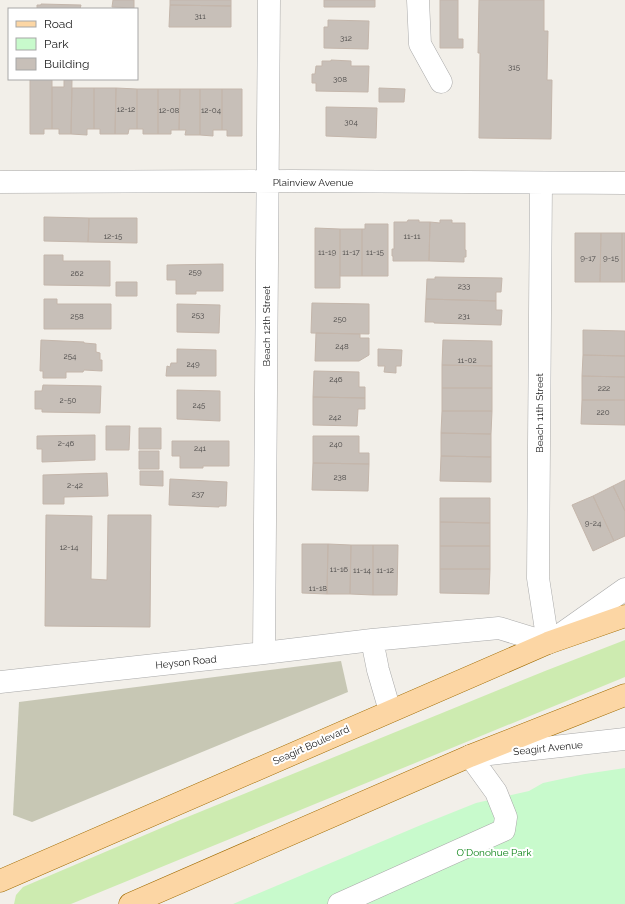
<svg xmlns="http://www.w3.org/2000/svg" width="625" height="904" viewBox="0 0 625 904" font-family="Raleway,sans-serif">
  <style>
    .construction { fill: #c7c7b4 }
    .grass { fill: #cdebb0 }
    .park { fill: #c8facc }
    .building { fill: #c7bfb8; stroke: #c4b6ab }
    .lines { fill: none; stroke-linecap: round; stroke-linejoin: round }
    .minor-casing { stroke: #a9a9a9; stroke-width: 23 }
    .major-casing { stroke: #a06b00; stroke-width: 23 }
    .minor { stroke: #fff; stroke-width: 22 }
    .major { stroke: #fcd6a4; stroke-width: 22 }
    .labels { text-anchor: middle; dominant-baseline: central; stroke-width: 4; stroke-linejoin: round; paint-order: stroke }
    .number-label { font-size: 8px; fill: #4b4948 }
    .street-label { font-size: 10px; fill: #222; stroke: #fff }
    .park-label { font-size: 10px; fill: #0c8416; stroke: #fff }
  </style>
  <rect width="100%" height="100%" fill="#f2efe9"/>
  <path class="construction" d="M341 661 348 692 32 822 13 815 19 702Z"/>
  <path class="grass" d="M625 640V677L71 904H14L16 895 23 887 180 820 545 671Z"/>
  <path class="park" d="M625 768V904H233L421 825 476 803 529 791 543 783 585 774Z"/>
  <path class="building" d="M113 0H134V8L112 7Z
    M170 0H231V6L170 5Z
    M324 0H375V7H324Z
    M440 0H458V39H463V48H440Z
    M479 0H544V31H548L547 80H552L551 139 479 138 480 53H478Z
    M41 4 81 5 80 9H37V5H41Z
    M170 5 231 6V27H169Z
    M328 20 369 21 368 49 324 48V27H328Z
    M331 60 351 61V66H369L368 92 316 91V83H312V74H315L316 66H322V61H331Z
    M30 79H52V129H44V134H30Z
    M64 80H72L71 134H59V129H52V87H64Z
    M72 88H94V129H87V135L71 134Z
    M94 88H116L115 134H100V129H94Z
    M116 88 137 89V129H129L128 134H115Z
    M379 88 405 89 404 102H379Z
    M137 89H158V134H143V129H137Z
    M158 89H180L179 130H171V134H158Z
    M180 89H200V135H185L186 130H179Z
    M200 89H222V130H213V136L200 135Z
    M222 89H242V136H227V130H222Z
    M326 107 377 108 376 138 326 136Z
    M44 217 89 218 88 242 44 241Z
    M89 218H137V243L88 242Z
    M408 220H419V222H430L429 261H393V256H392V249H394V222H407Z
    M440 220H452V223H465V250H466V257H464V262L429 261 430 222 440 223Z
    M365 224H388V276H362V229H365Z
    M315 228 340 229V288H315Z
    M340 229H362V276H340Z
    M575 233H601L600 282H575Z
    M601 233H622V282H600Z
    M622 233H625V282H622Z
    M44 255H63V261H110V286L44 285Z
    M223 264V291H196V294H176V280H167V265Z
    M435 277 502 278 501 292H496V301L426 299 427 279H435Z
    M116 282H137V296H116Z
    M44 299H57V304H111V329H44Z
    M426 299 496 301V310H502L501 325 434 323V322H425Z
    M312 303 369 304V334L311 333Z
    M177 304 220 305 219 333 177 332Z
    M583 330 625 331V356L583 355Z
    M316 333 360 334V338H369V355L359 361H315Z
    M41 340 84 342V343L96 344V352L100 353V360H102V371L84 370 83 372H66V378H43V371H40Z
    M443 340 492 341V366L442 365Z
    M177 349 216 350V376H166L167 366 170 367 171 363H177Z
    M378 349 402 350 401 366H396V373L384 372 385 366H378Z
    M583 355 625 356V377L582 376Z
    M442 365 492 366V388H442Z
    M314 371 359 372V387H365V398L313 397Z
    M582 376 625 377V400H582Z
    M43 385 101 386 100 413 42 412V409H35V391H42Z
    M442 388H492V411H442Z
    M177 390 220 391V421L177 419Z
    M313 397 365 398V409H358L357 426 313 425Z
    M582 400H625V425L581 424Z
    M442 411H492L491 434 441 433Z
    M106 426H130L129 450H106Z
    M139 428H161V449H139Z
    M441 433 491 434V457L441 456Z
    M95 435V460L42 462V449H37V436Z
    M313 436H359V453H369V464L313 463Z
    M172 441H229V466H203V468H180V456H172Z
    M139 451H159V469H139Z
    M441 456 491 457V482L440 481Z
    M313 463 369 464 368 491 312 490Z
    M140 471H163V486L140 485Z
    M107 473 108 496 64 497V504H43V475Z
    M170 479 227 482 226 506H219V507L169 505Z
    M625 480V511L613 486Z
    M613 486 625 511V536L614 541 593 496Z
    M593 496 614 541 593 551 572 505Z
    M440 498H490V523L440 522Z
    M46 515 92 516 91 579 107 580 108 515H151L150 627 45 626Z
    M440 522 490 523V546H440Z
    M302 544H328L327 594 302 593Z
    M328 544 351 545 350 594H327Z
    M351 545H373V595L350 594Z
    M373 545H398L397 595H373Z
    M440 546H490V569H440Z
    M440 569H490L489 594 440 593Z"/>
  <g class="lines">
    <defs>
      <path id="minor" d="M418 0 420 44 441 82
        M0 182 291 181 625 183
        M541 183 538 578 548 643
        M557 637 625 589
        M372 640 378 670 390 711
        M264 653 269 0
        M0 682 264 653 372 640 499 628 548 643
        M481 755 625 739
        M339 904 504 830 506 817 496 792 470 756"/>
      <path id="major" d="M0 881 548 643 625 616
        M130 904 470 756 625 695"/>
    </defs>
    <use href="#minor" class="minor-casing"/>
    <use href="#major" class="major-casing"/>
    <use href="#minor" class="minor"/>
    <use href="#major" class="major"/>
  </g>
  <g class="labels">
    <g class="number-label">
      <text x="200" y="16">311</text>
      <text x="346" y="38">312</text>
      <text x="514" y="67">315</text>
      <text x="340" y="79">308</text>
      <text x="126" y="109">12-12</text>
      <text x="169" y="110">12-08</text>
      <text x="211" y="110">12-04</text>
      <text x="351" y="122">304</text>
      <text x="113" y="236">12-15</text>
      <text x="412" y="236">11-11</text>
      <text x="327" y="252">11-19</text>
      <text x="351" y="252">11-17</text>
      <text x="375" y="252">11-15</text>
      <text x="588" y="258">9-17</text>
      <text x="611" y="258">9-15</text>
      <text x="195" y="272">259</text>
      <text x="77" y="273">262</text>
      <text x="464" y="286">233</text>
      <text x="198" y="315">253</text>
      <text x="77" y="316">258</text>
      <text x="464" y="316">231</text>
      <text x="340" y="319">250</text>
      <text x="342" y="346">248</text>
      <text x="70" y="356">254</text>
      <text x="467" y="360">11-02</text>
      <text x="193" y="364">249</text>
      <text x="336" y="379">246</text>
      <text x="604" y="388">222</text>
      <text x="68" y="400">2-50</text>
      <text x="199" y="405">245</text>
      <text x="603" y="412">220</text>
      <text x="335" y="417">242</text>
      <text x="66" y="443">2-46</text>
      <text x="336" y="444">240</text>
      <text x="200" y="448">241</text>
      <text x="340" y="477">238</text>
      <text x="75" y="485">2-42</text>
      <text x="198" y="494">237</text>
      <text x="593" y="523">9-24</text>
      <text x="69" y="547">12-14</text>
      <text x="339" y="569">11-16</text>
      <text x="362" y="570">11-14</text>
      <text x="385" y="570">11-12</text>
      <text x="318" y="588">11-18</text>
    </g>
    <g class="street-label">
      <text x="313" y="182">Plainview Avenue</text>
      <text transform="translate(266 326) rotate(-90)">Beach 12th Street</text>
      <text transform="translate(539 413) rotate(-90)">Beach 11th Street</text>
      <text transform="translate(186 662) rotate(-6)">Heyson Road</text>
      <text transform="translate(311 745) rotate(-24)">Seagirt Boulevard</text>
      <text transform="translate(548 748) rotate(-6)">Seagirt Avenue</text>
    </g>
    <g class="park-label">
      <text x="494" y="852">O'Donohue Park</text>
    </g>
  </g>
  <rect x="8" y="8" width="130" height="72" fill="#ffffff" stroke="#a7a7a7"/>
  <rect x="16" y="21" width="20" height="6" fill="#fcd6a4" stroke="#a7a7a7"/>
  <text x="44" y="28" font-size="12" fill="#222222">Road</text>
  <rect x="16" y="38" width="20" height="12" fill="#c8facc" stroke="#a7a7a7"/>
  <text x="44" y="48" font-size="12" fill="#222222">Park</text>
  <rect x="16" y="58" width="20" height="12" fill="#c7bfb8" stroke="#a7a7a7"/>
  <text x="44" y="68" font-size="12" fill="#222222">Building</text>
</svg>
